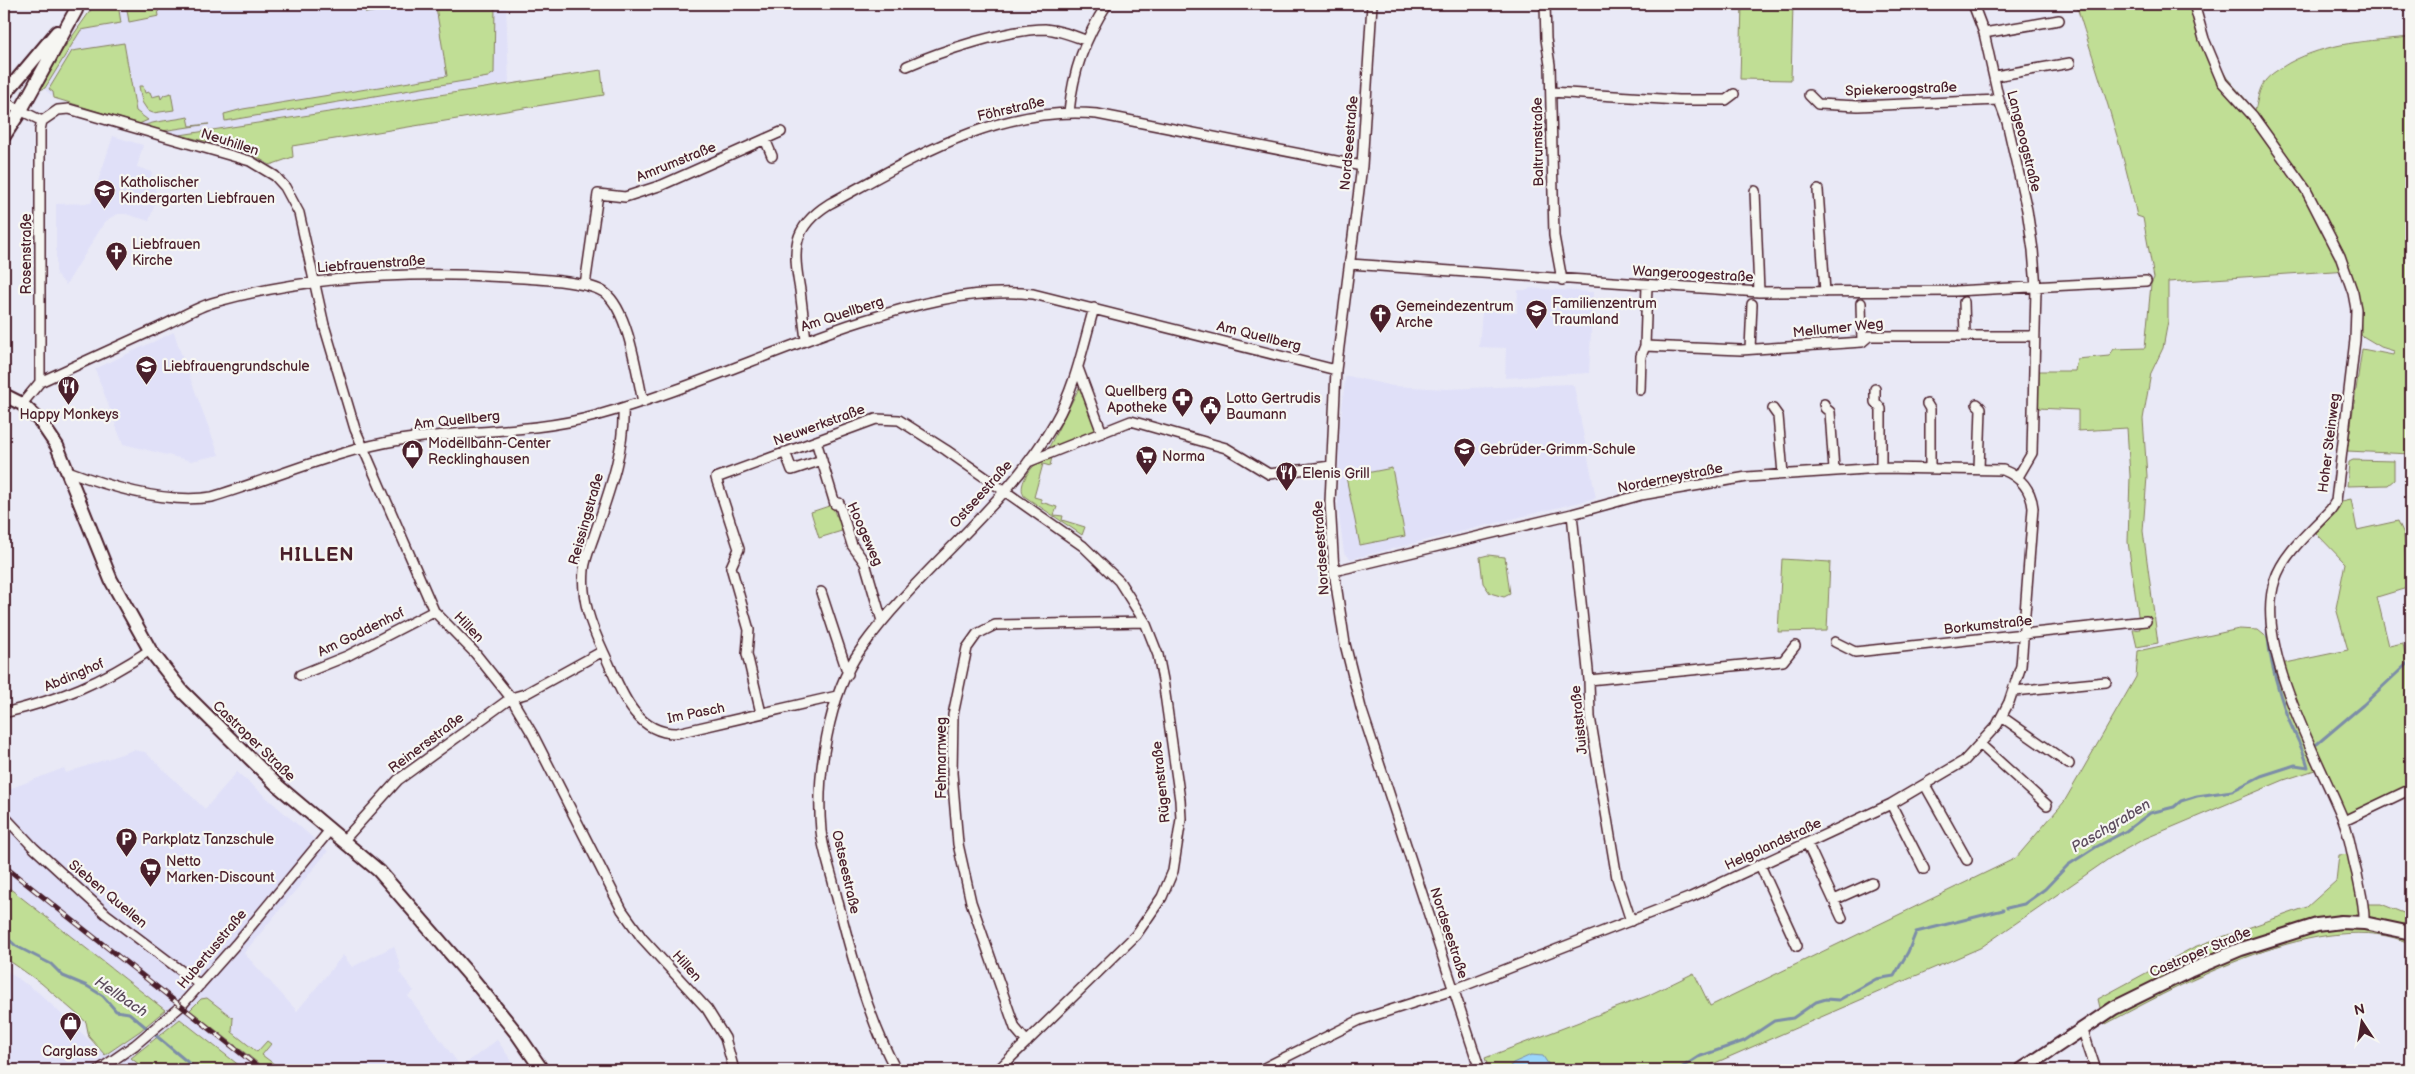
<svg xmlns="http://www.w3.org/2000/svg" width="2415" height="1074" viewBox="0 0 2415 1074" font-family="'Balsamiq Sans',sans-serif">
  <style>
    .built { fill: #e0e0f8 }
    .green { fill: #c0de95; stroke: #857e60 }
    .water { fill: #9bd6fc; stroke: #7b8da8 }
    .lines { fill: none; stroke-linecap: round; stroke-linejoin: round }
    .stream { stroke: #7b8da8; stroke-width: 3 }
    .street-casing { stroke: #4a1f2b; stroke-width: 12 }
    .secondary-casing { stroke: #4a1f2b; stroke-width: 16 }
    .street { stroke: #f6f6f2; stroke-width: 9 }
    .secondary { stroke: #f6f6f2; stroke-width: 12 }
    .rail-casing { stroke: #4a1f2b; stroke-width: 5 }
    .rail { stroke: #f6f6f2; stroke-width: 3; stroke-dasharray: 9; stroke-linecap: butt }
    .labels { text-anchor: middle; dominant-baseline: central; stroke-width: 4.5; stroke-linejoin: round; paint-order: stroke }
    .street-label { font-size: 14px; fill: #4a1f2b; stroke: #f6f6f2 }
    .poi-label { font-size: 14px; fill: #4a1f2b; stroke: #f6f6f2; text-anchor: start }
    .water-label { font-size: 15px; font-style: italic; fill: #5e4d5f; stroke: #f6f6f2 }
    .district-label { font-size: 19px; font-weight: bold; letter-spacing: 1px; fill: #4a1f2b; stroke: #f6f6f2 }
  </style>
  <rect width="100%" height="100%" fill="#e9e9f6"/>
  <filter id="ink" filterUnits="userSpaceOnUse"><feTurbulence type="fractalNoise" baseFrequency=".02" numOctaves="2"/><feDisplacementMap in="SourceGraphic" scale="10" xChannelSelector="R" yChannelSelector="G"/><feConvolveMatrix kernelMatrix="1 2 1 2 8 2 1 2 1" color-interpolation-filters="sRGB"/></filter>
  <g filter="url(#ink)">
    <path class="built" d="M96 4H506L509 83 180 135 57 100 42 87Z
      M113 136 143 145 137 167 152 172 151 176 157 197 149 221 126 214H118L110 218 104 223 66 285 56 274V204L91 203Z
      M1529 288 1593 292 1589 373 1505 378 1506 348 1479 347 1482 311 1517 313 1518 290H1529Z
      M174 332 179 348 219 455 191 461 123 444 119 434 95 369Z
      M1348 376 1393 386 1446 389 1571 384 1574 386 1596 498 1351 559 1344 553 1338 508 1339 438 1345 378Z
      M133 750 145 752 205 809 237 772 328 851 244 953 297 1011 343 955 352 967 394 946 401 969 399 972 414 991 408 996 461 1067 497 1040 518 1070H282L232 1032 201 999 190 1010 267 1070H245L180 1019 134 1054 154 1070H4V969L38 992 105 1055 140 1031 165 1010 4 884V791L64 768 66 773Z"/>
    <path class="green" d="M95 4H118L121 23 81 30 45 88 40 90 62 51Z
      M126 4H157L159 16 129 22Z
      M364 4H495L494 73 488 77 225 121 224 114 243 109 447 76 436 7 414 10 413 5 366 13Z
      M1742 4H1793L1791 80 1740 79Z
      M2076 4H2199L2214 56 2227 78 2255 110C2258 100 2258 90 2265 81 2270 74 2281 68 2289 63 2328 42 2368 41 2411 37V454L2347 451 2362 349 2393 355 2394 351 2381 347 2361 335 2360 309 2348 270 2168 282V321L2163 348 2151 373 2143 419 2147 476 2143 531 2158 643 2137 647 2133 630 2140 629 2128 542 2130 476 2127 428 2078 431V410L2038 408 2039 371H2075L2077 359 2109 356 2114 349 2145 348 2151 284 2154 278 2143 218 2137 216C2122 144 2098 74 2076 4Z
      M124 43 136 111 148 120 139 124 54 98 53 92 49 89 72 51Z
      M601 70 604 95 292 146 293 157 270 165 248 152 180 135Z
      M139 86H143L145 93 150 92 152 97 160 95 161 99 164 95 171 93 174 110 153 113 148 111 142 102Z
      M188 117 190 126 209 124 162 131 143 126C154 121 175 120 188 117Z
      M1081 384 1097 429 1048 449Z
      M1052 457 1050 466 1043 464 1034 497 1041 499V502L1057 507 1054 515 1063 516 1062 520 1085 527 1082 535 1024 496C1018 485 1028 471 1037 463 1040 460 1048 458 1052 457Z
      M2353 460 2394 461V480L2388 485 2347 486 2349 462Z
      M1392 468 1405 536 1360 545 1346 477Z
      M2351 499 2357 530 2398 521 2404 534 2407 588 2377 597 2389 646 2403 643 2405 654 2411 651V786L2344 820 2328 784 2281 664 2348 650 2336 608 2345 563 2316 533 2337 512 2342 501Z
      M832 505 836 516 840 515 845 530 819 538 811 512Z
      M1488 555 1505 557 1510 594 1504 597 1490 593 1483 583 1480 557Z
      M1782 559 1830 562 1827 631 1778 632Z
      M2239 629 2258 630 2269 639 2318 769 2284 780 2144 839 2110 858 1980 948 1699 1070H1489L1485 1058 1647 996 1694 973 1710 1006 2016 858 2064 802 2136 677 2138 651Z
      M2351 854 2361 904H2381L2411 916V944C2327 904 2179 985 2104 1025L2098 999 2194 947 2307 907 2336 881 2339 855Z
      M4 884 165 1010 140 1031 105 1055 89 1037 86 1022 41 983 4 957Z
      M207 998 233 1018 232 1032 257 1052 267 1041 271 1044 262 1055 282 1070H267L190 1010 201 999Z
      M180 1019 245 1070H146L131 1058Z"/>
    <path class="water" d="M1531 1055 1543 1056 1552 1070H1507L1513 1063Z"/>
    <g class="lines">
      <path class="stream" d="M2273 573 2281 558
        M2317 744 2363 705 2411 660
        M2007 908 2024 904 2045 889 2068 865 2096 847 2126 831 2150 813 2174 807 2181 801 2197 796 2232 791 2261 776 2295 765 2308 767C2303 747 2293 732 2286 713 2272 672 2261 627 2270 583
        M4 935 16 946 51 964 63 976 87 986 103 996 116 1011 129 1013 197 1070
        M1678 1070 1698 1057 1744 1041 1774 1021 1793 1018 1816 1002 1826 999 1839 1000 1876 979 1894 976 1908 952 1916 932 2003 910"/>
      <defs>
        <path id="street" d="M1372 4 1362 166 1336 370 1330 502 1334 571 1345 644 1361 708 1480 1070
          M1545 4 1546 39 1550 65 1554 236 1562 280
          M1973 4 1984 33 1999 100 2007 122 2027 210 2033 250 2036 288 2032 453 2018 477
          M2194 4 2204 39 2222 82 2253 116 2306 190 2340 256 2353 293 2356 309 2355 340 2336 501 2331 509C2312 530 2284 552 2275 580 2253 645 2318 758 2343 819 2350 836 2352 857 2357 874 2360 890 2365 906 2364 923
          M1984 33 2059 20
          M907 66C941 51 1008 29 1045 29 1059 30 1072 35 1085 40
          M1995 76 2070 63
          M1551 92 1678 100H1726L1734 94
          M1809 95 1818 104 1858 106 1999 100
          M4 102 42 121
          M1069 112C1073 71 1085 38 1107 4
          M42 121 58 110 69 109 250 161 275 176 285 187 299 213 324 325 355 429 434 611 475 653 511 698 533 735 622 910 642 938 707 1009 725 1038 734 1070
          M765 139 772 156
          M1818 190 1825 292
          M1755 191 1759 292
          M1350 264 1759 292 1955 291 2146 281
          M585 285 598 194 625 197 662 185 781 132
          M1647 285 1645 346 1741 350 1862 342 1869 336H2034
          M1964 302 1965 336
          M1861 303 1862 342
          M806 340C804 323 802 306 800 290 793 250 791 228 829 204 914 158 996 105 1097 114L1362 166
          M1750 349 1752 304
          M1078 368 1102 433
          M40 382C80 364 120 345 160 327 178 319 196 307 215 302 311 275 410 271 508 277 530 279 588 280 605 293 628 310 637 374 643 402
          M1875 389V402L1881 409V468
          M1640 390 1641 356 1645 346
          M22 404 40 382V130L42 121
          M1824 404 1825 408 1830 412 1834 470
          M1927 404 1930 409V469
          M1977 404 1981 408 1979 469
          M1773 409 1778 416 1783 474
          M816 441 835 504 839 503 852 545 865 563 882 621
          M785 452 792 470 822 460
          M1028 462 1131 421 1226 448 1269 474 1331 466
          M68 471C110 487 168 504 212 497 272 479 340 449 400 440 465 430 532 433 595 416 682 392 764 354 849 325 908 306 970 288 1033 294L1336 370
          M1572 514 1589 680 1590 717 1617 878 1631 921
          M821 592 848 674
          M1835 642 1855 652 2146 621
          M603 651C619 684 632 734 677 733L837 696
          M300 675 347 656 434 611
          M1589 680 1783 661 1795 646
          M2014 691 2106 682
          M4 713C61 699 101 683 150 650
          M761 713 747 654 749 630 731 567 739 549 716 478 876 419 899 420 946 450 1083 546 1119 581 1145 622 1158 655 1163 680 1180 800 1181 819 1173 871 1162 897 1136 935 998 1070
          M2002 717 2069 764
          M1981 745 2047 805
          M1925 785 1967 860
          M1891 804 1924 869
          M4 816 34 848 106 914 200 985
          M2344 821 2411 789
          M344 840 398 780 511 698 525 694 603 651C591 625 581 600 584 570 585 557 592 543 596 530 609 492 625 449 623 408
          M1807 843 1842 918
          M1760 865 1797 946
          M1834 900 1872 883
          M2082 1028 2096 1070
          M1027 1042 1015 1028 971 902 958 844 952 773 953 715 967 648 977 634 995 625 1145 622
          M99 1070 135 1045 181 1006 236 944 330 830
          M896 1070C867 1016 850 950 835 890 831 871 823 851 821 831 816 776 828 695 861 649 919 568 1005 509 1055 422 1075 388 1083 346 1094 308
          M1260 1070 1360 1020 1453 990 1691 897 1891 804 1964 761 1997 725 2009 702 2021 666 2033 508C2031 489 2021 477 2003 470L1881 468 1747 477 1641 495 1572 514 1334 571"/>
        <path id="secondary" d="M4 95 57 32
          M4 136 21 110 76 10
          M4 395 22 404 40 421 57 446 111 580 150 650 182 691 278 786 379 871 471 977 518 1035 542 1070
          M2021 1070 2114 1008 2189 971 2241 949 2317 925 2341 922 2364 923 2411 933"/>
      </defs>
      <use href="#street" class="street-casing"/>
      <use href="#secondary" class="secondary-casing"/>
      <use href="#street" class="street"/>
      <use href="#secondary" class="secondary"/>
      <defs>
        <path id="rail" d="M4 866 262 1070"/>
      </defs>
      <use href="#rail" class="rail-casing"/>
      <use href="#rail" class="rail"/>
    </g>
  </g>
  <defs>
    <symbol id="school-pin" viewBox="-11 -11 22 30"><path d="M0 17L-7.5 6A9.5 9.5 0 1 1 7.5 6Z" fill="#4a1f2b" stroke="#f6f6f2"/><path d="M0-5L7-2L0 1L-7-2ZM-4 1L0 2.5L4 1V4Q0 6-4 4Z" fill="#fff"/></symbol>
    <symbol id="church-pin" viewBox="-11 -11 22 30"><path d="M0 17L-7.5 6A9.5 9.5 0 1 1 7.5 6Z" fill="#4a1f2b" stroke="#f6f6f2"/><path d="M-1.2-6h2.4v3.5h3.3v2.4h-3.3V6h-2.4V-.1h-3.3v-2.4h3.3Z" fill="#fff"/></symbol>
    <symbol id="restaurant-pin" viewBox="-11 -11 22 30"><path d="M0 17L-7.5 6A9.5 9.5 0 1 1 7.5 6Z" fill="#4a1f2b" stroke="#f6f6f2"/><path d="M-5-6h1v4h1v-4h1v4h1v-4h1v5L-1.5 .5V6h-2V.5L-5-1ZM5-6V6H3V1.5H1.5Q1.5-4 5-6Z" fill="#fff"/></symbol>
    <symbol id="pharmacy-pin" viewBox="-11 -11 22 30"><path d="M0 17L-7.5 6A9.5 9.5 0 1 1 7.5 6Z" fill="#4a1f2b" stroke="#f6f6f2"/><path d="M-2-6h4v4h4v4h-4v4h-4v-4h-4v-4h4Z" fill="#fff"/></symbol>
    <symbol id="civic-pin" viewBox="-11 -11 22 30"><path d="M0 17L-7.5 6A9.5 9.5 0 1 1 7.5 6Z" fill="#4a1f2b" stroke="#f6f6f2"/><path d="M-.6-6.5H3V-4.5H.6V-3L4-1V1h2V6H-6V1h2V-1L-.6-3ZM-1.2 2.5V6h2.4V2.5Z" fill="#fff"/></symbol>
    <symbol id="shop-pin" viewBox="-11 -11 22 30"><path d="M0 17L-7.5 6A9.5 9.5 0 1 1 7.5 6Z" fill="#4a1f2b" stroke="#f6f6f2"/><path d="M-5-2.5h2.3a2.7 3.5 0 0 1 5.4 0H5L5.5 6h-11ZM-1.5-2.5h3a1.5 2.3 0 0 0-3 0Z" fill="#fff"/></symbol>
    <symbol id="supermarket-pin" viewBox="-11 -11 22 30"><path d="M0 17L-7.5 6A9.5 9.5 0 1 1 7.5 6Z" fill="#4a1f2b" stroke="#f6f6f2"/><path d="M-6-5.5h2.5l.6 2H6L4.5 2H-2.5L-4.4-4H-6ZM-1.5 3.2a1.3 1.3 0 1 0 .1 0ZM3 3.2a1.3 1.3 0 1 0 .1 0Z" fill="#fff"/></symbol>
    <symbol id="parking-pin" viewBox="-11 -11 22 30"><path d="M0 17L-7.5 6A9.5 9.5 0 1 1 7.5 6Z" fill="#4a1f2b" stroke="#f6f6f2"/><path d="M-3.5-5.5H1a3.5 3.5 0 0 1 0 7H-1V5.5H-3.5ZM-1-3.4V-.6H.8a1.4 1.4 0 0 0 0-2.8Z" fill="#fff"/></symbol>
  </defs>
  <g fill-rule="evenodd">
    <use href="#school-pin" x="92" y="178" width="25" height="34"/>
    <use href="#church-pin" x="104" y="240" width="25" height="34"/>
    <use href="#school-pin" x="1524" y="298" width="25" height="34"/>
    <use href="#church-pin" x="1368" y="302" width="25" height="34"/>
    <use href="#school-pin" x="134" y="354" width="25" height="34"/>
    <use href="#restaurant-pin" x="56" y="374" width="25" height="34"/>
    <use href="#pharmacy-pin" x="1170" y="386" width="25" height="34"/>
    <use href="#civic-pin" x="1198" y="394" width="25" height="34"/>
    <use href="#school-pin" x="1452" y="436" width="25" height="34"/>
    <use href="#shop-pin" x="400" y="438" width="25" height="34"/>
    <use href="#supermarket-pin" x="1134" y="444" width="25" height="34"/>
    <use href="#restaurant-pin" x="1274" y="460" width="25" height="34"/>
    <use href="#parking-pin" x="114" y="826" width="25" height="34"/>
    <use href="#supermarket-pin" x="138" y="856" width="25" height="34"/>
    <use href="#shop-pin" x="58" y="1010" width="25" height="34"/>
  </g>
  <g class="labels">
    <g class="street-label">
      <text transform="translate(1901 89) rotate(-2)">Spiekeroogstraße</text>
      <text transform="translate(1011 109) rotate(-13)">Föhrstraße</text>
      <text transform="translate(2024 141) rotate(76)">Langeoogstraße</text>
      <text transform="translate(230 142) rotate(18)">Neuhillen</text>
      <text transform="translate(1538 142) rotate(-91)">Baltrumstraße</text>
      <text transform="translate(1349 143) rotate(-85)">Nordseestraße</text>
      <text transform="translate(676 162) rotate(-22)">Amrumstraße</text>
      <text transform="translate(26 254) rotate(-90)">Rosenstraße</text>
      <text transform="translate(371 264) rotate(-4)">Liebfrauenstraße</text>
      <text transform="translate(1693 274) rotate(3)">Wangeroogestraße</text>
      <text transform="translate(842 314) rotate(-18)">Am Quellberg</text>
      <text transform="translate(1838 328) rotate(-6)">Mellumer Weg</text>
      <text transform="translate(1259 336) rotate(14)">Am Quellberg</text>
      <text transform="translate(457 420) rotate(-6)">Am Quellberg</text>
      <text transform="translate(819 425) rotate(-20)">Neuwerkstraße</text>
      <text transform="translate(2329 443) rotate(-83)">Hoher Steinweg</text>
      <text transform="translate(1670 478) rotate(-11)">Norderneystraße</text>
      <text transform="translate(981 494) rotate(-48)">Ostseestraße</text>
      <text transform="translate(586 519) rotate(-74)">Reissingstraße</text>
      <text transform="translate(865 534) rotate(66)">Hoogeweg</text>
      <text transform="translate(1321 548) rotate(-94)">Nordseestraße</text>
      <text transform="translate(1988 625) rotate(-6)">Borkumstraße</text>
      <text transform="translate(469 627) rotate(46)">Hillen</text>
      <text transform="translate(361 632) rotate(-26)">Am Goddenhof</text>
      <text transform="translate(74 675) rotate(-23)">Abdinghof</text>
      <text transform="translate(696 713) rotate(-11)">Im Pasch</text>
      <text transform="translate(1579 720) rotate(-96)">Juiststraße</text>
      <text transform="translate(254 741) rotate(44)">Castroper Straße</text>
      <text transform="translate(426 743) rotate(-37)">Reinersstraße</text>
      <text transform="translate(941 758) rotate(-90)">Fehmarnweg</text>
      <text transform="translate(1161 782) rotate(-96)">Rügenstraße</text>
      <text transform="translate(1773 844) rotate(-25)">Helgolandstraße</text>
      <text transform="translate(846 872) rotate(77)">Ostseestraße</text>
      <text transform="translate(108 894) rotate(40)">Sieben Quellen</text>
      <text transform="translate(1449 933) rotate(72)">Nordseestraße</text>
      <text transform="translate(212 949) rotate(-50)">Hubertusstraße</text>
      <text transform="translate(2200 952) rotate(-23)">Castroper Straße</text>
      <text transform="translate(687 966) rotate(48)">Hillen</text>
    </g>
    <g class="poi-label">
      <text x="120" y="182">Katholischer<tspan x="120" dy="16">Kindergarten Liebfrauen</tspan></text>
      <text x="132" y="244">Liebfrauen<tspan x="132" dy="16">Kirche</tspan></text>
      <text x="1552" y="303">Familienzentrum<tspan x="1552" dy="16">Traumland</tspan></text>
      <text x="1396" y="306">Gemeindezentrum<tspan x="1396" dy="16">Arche</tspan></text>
      <text x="163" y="366">Liebfrauengrundschule</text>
      <text x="1167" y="391" text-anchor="end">Quellberg<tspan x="1167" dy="16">Apotheke</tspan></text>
      <text x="1226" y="398">Lotto Gertrudis<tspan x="1226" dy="16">Baumann</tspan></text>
      <text x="69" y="414" text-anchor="middle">Happy Monkeys</text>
      <text x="428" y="443">Modellbahn-Center<tspan x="428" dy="16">Recklinghausen</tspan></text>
      <text x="1480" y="449">Gebrüder-Grimm-Schule</text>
      <text x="1162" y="456">Norma</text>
      <text x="1302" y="473">Elenis Grill</text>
      <text x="142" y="839">Parkplatz Tanzschule</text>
      <text x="166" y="861">Netto<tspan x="166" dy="16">Marken-Discount</tspan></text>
      <text x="70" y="1051" text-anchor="middle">Carglass</text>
    </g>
    <g class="water-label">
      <text transform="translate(2111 826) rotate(-31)">Paschgraben</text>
      <text transform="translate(121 997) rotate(34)">Hellbach</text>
    </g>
    <g class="district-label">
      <text x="317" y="555">HILLEN</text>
    </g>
  </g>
  <rect width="2415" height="1074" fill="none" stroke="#f6f6f2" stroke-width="20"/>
  <rect x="10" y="10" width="2395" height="1054" fill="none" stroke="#4a1f2b" stroke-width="2" filter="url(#ink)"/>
  <g transform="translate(2362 1022) rotate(348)" stroke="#f6f6f2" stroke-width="4" paint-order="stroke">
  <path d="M0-4L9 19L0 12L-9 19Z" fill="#4a1f2b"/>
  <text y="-8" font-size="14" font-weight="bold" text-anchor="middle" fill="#4a1f2b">N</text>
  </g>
</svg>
